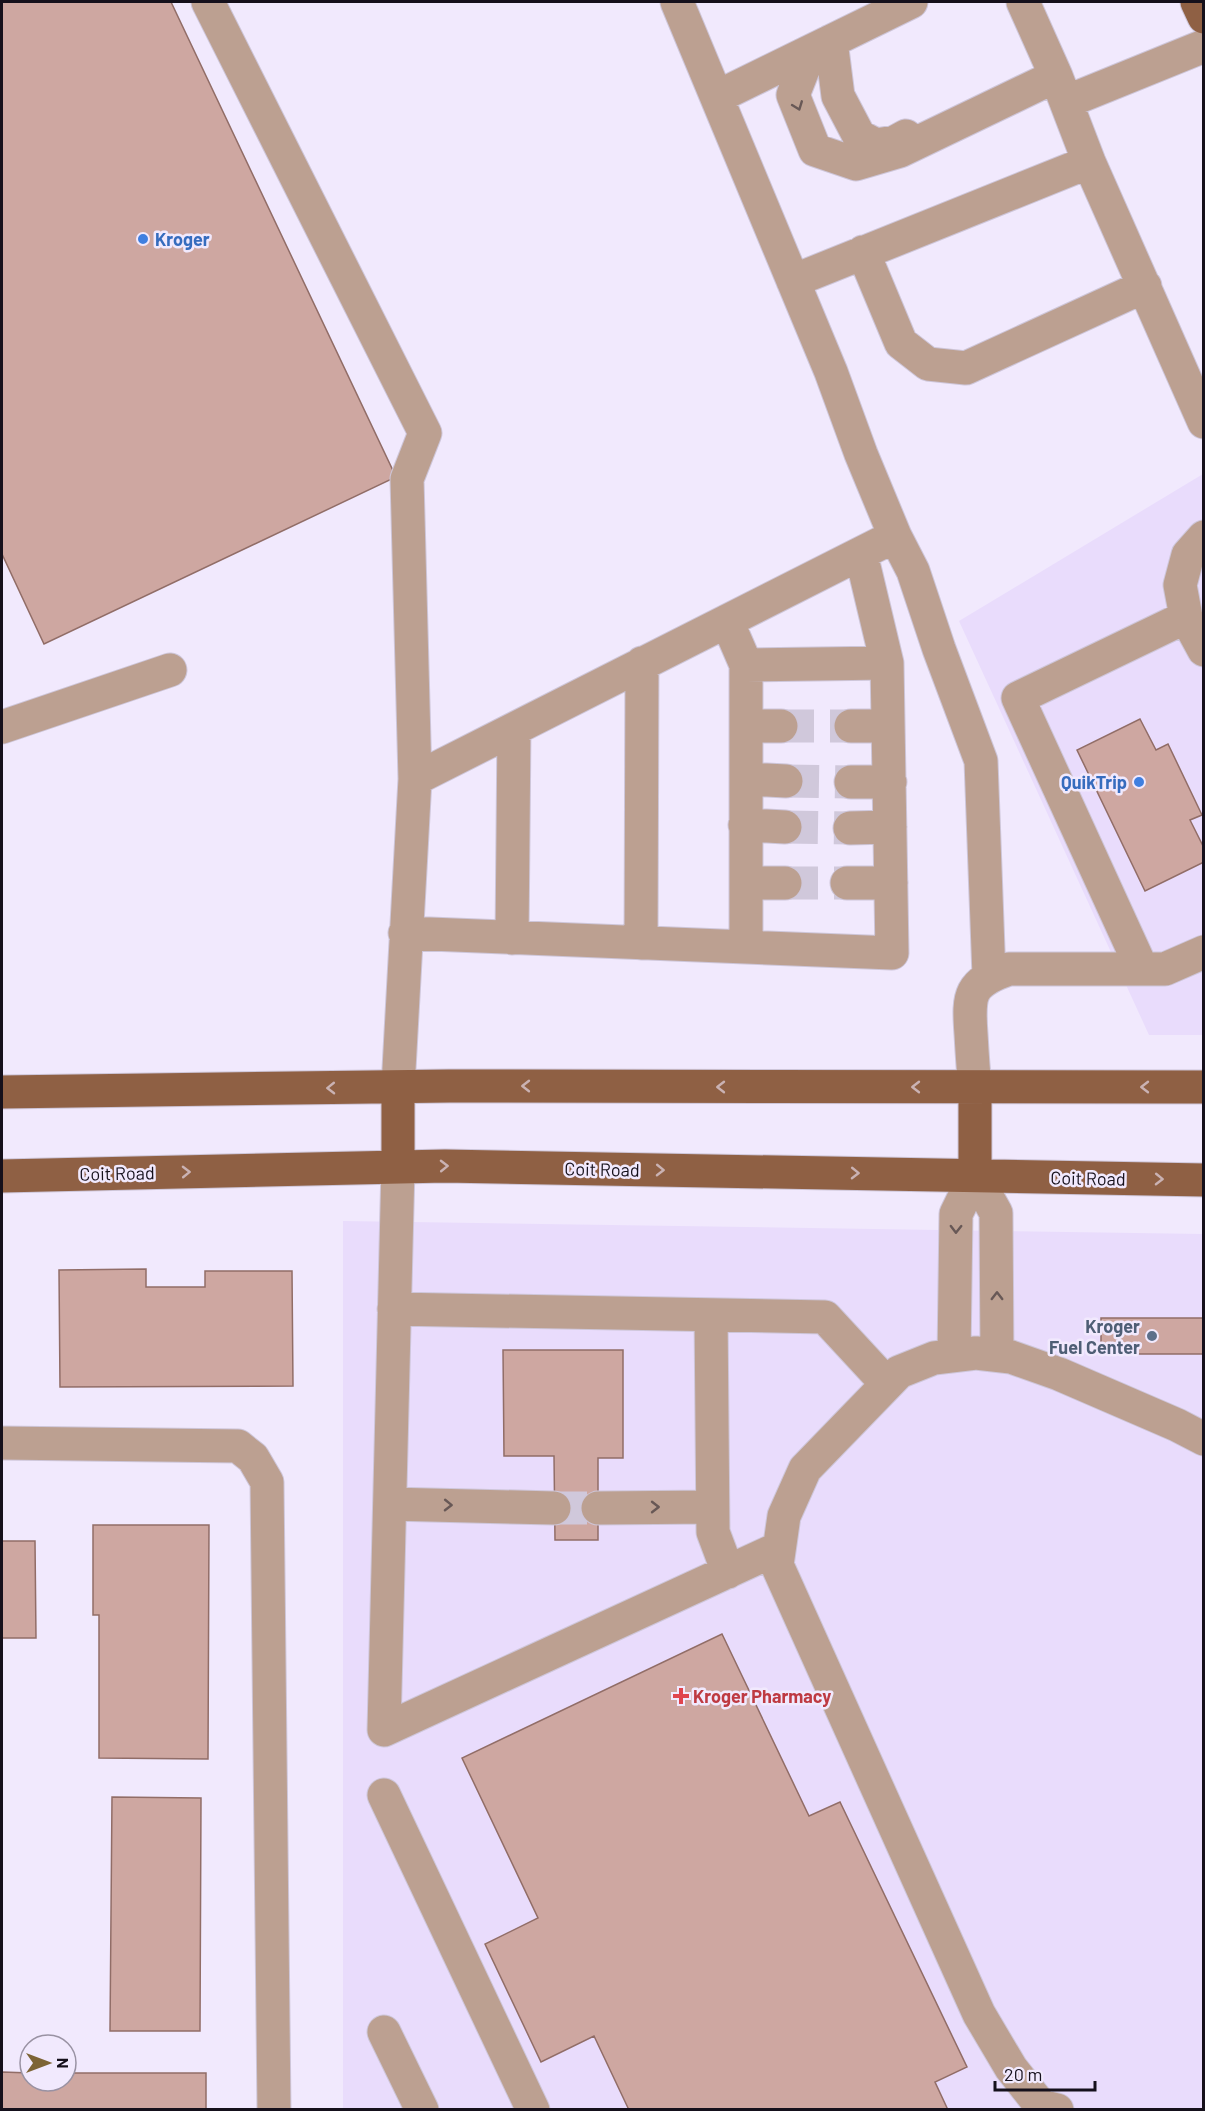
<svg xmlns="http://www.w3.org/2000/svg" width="1205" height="2111" viewBox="0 0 1205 2111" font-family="Barlow,sans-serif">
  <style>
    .built { fill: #e9dcfc }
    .building { fill: #cea7a1; stroke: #916d67; stroke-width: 1.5 }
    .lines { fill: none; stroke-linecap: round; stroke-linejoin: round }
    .minor-tunnel { stroke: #d0c8db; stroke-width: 33; stroke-dasharray: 33 16; stroke-linecap: butt }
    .minor-casing { stroke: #cec6d9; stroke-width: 35 }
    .major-casing { stroke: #cec6d9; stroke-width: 35 }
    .minor { stroke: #bca091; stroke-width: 33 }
    .major { stroke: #8f6044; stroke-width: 33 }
    .oneway { stroke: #685856 }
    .oneway2 { stroke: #cab2b3 }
    .shop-dot { fill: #3f7fe0; stroke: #f1e9fd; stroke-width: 2 }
    .service-dot { fill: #5c6f8a; stroke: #f1e9fd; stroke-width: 2 }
    .health-dot { fill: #e0444e; stroke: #f1e9fd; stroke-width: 2 }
    .labels { text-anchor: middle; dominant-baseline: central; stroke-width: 5; stroke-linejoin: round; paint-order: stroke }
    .shop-label { font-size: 18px; font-weight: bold; fill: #366cbe; stroke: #f1e9fd; text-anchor: start }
    .street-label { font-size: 18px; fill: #15101b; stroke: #f1e9fd }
    .service-label { font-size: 18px; font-weight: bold; fill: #4e5e75; stroke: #f1e9fd; text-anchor: end }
    .health-label { font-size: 18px; font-weight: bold; fill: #be3a42; stroke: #f1e9fd; text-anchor: start }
  </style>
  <rect width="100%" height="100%" fill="#f1e9fd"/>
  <path class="built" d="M1203 474V1035H1149L959 621Z
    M343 1221 1203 1234V2109H343Z"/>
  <path class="building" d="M2 2H171L396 477 44 644 2 554Z
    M1140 719 1156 750 1168 744 1202 815 1190 820 1204 848V862L1145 891 1077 750Z
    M146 1269V1287H205V1271H292L293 1386 60 1387 59 1270Z
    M1101 1318H1204V1354H1101Z
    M503 1350H623V1458H598V1540H555L554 1456H504Z
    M93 1525H209L208 1759 99 1758V1615H93Z
    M2 1541H35L36 1638H2Z
    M722 1634 809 1816 840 1802 967 2067 935 2082 948 2110H629L594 2036 541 2062 485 1944 538 1918 462 1758Z
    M112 1797 201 1798 200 2031H110Z
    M2 2072 30 2073V2081H66V2073H206V2110H2Z"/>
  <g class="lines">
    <path class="minor-tunnel" d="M781 726H851
      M786 781 851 782
      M785 827 850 828
      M785 883H847
      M554 1508H598"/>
    <defs>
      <path id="minor" d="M208 2 425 433 407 479 415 779
        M1023 2 1056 76 1089 162 1204 422
        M831 41 838 96 859 136 876 145 895 142 906 136
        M810 52 793 95 815 150 856 164 900 151 1056 76
        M717 97 911 2
        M1066 102 1204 46
        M863 252 901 343 928 364 966 368 1145 286
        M793 281 1089 162
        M895 536 913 571 939 649 981 761 989 976
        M1204 537 1188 555 1180 585 1186 617 1204 650
        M727 621 746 665V947L892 953 887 663 861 554
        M746 665 887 663
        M746 726H781
        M851 726H888
        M2 727 170 670
        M746 779 786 781
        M851 782H890
        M745 825 785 827
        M850 828 890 827
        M746 883H785
        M847 883H891
        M405 933 746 947
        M512 938 514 729
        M641 943 642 663
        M1142 969 1018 698 1186 617
        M398 1087 415 779 895 536 861 454 831 372 677 2
        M975 1087C973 1069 972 1052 971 1034 968 994 969 983 1009 969H1165L1204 952
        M398 1167 384 1730 779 1548
        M975 1175 996 1213 997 1355
        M394 1309 825 1317 887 1384
        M711 1315 713 1532 728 1572
        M954 1355 956 1214 975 1175
        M2 1443 238 1446 253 1458 267 1482 274 2110
        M390 1504 554 1508
        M598 1508 712 1507
        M384 1795 533 2110
        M384 2032 422 2110
        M1057 2110 1041 2106 1011 2068 979 2014 777 1565 784 1516 805 1469 899 1372 934 1358 976 1353 1011 1357 1059 1374 1177 1425 1204 1439"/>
      <path id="major" d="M1197 2 1204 17
        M975 1087V1175
        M2 1092 449 1086 1204 1087
        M398 1167V1087
        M2 1176 445 1166 1204 1180"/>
    </defs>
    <use href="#minor" class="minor-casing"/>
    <use href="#major" class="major-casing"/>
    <use href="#minor" class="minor"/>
    <use href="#major" class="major"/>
  </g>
  <defs><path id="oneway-chevron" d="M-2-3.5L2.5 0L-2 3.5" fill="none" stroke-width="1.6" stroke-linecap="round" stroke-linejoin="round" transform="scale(1.5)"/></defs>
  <g class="oneway">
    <use href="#oneway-chevron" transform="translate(798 106) rotate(69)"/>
    <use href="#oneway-chevron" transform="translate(956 1229) rotate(91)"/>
    <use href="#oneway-chevron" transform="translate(997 1296) rotate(-90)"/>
    <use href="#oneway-chevron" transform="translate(448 1505) rotate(1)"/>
    <use href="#oneway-chevron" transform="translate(655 1507)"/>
  </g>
  <g class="oneway2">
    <use href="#oneway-chevron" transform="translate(526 1086) rotate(-180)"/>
    <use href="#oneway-chevron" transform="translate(721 1087) rotate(-180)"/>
    <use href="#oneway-chevron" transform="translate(916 1087) rotate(-180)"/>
    <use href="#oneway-chevron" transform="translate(1145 1087) rotate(-180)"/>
    <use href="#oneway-chevron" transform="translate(331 1088) rotate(179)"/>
    <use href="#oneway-chevron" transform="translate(444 1166) rotate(-1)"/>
    <use href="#oneway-chevron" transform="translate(660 1170) rotate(1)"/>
    <use href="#oneway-chevron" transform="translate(186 1172) rotate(-1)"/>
    <use href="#oneway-chevron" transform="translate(855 1173) rotate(1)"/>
    <use href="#oneway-chevron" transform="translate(1159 1179) rotate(1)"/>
  </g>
  <g class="shop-dot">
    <circle cx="143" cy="239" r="6"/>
    <circle cx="1139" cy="782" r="6"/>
  </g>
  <circle class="service-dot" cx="1152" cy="1336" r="6"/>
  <path class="health-dot" d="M678 1687h6v6h6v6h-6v6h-6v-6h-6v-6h6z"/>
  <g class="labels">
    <g class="shop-label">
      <text x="155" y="239">Kroger</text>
      <text x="1127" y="782" text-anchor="end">QuikTrip</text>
    </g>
    <g class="street-label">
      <text transform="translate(602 1169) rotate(1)">Coit Road</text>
      <text transform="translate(117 1173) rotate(-1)">Coit Road</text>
      <text transform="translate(1088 1178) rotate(1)">Coit Road</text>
    </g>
    <g class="service-label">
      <text x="1140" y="1326">Kroger<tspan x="1140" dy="21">Fuel Center</tspan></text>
    </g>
    <g class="health-label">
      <text x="693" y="1696">Kroger Pharmacy</text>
    </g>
  </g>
  <rect width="1205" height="2111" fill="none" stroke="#15101b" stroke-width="6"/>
  <g transform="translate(48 2063) rotate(90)"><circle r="28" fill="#f1e9fd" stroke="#9992a3" stroke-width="1.5"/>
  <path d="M0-4.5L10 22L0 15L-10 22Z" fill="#7d6435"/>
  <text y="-9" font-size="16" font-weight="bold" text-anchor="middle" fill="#15101b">N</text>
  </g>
  <path d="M995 2081v9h100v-9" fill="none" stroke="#15101b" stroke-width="3"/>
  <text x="1004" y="2081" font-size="18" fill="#15101b" stroke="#f1e9fd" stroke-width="4.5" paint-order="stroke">20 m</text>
</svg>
